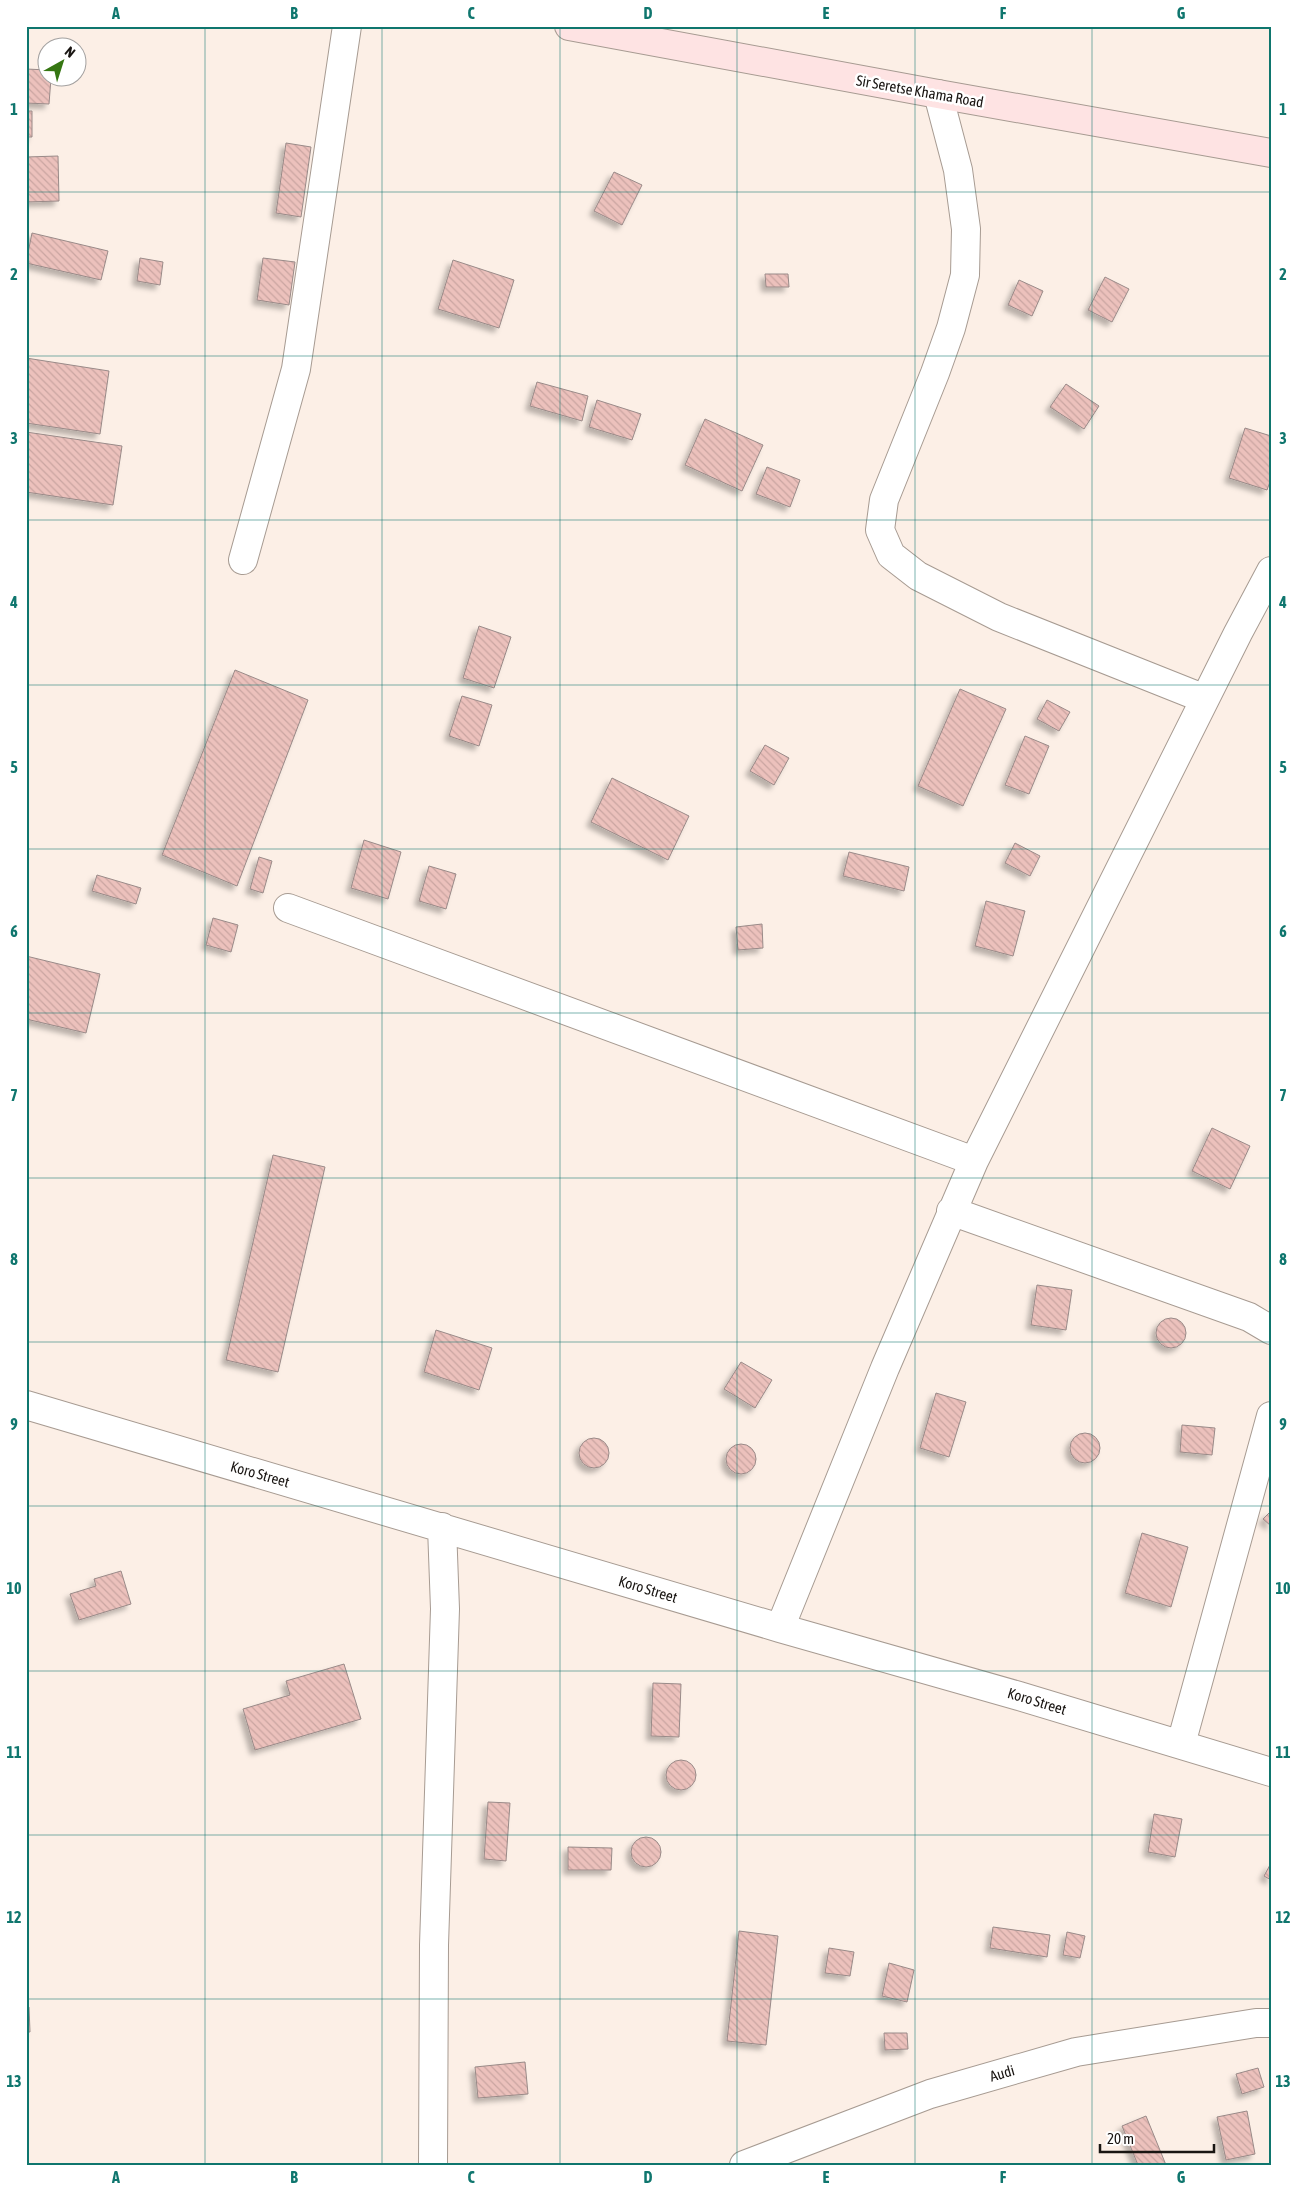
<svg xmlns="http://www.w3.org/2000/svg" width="1297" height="2191" viewBox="0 0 1297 2191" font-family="'Asap Condensed',sans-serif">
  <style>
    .building { fill: url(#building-back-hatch); stroke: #998a88; filter: url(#shadow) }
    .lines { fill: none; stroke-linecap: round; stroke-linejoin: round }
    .minor-casing { stroke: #a79b92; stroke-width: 30 }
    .secondary-casing { stroke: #a79b92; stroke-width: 30 }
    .minor { stroke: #fff; stroke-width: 28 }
    .secondary { stroke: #fee3e3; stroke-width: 28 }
    .grid { fill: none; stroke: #0f766e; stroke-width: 1; stroke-opacity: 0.55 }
    .labels { text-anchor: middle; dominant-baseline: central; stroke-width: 5; stroke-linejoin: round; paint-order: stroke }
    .street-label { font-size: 15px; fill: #191512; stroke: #fff }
    .neatline { fill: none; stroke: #0f766e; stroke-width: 2 }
    .grid-label { font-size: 16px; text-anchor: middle; font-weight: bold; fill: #0f766e }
  </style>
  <defs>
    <pattern id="building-back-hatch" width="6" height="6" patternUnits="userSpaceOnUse" patternTransform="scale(1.25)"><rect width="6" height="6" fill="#ecc1bc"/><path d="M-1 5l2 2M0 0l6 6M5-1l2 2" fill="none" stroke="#caa5a1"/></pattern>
    <filter id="shadow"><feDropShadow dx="-4.5" dy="4.5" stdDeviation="2.5" flood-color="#0004"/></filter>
  </defs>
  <rect width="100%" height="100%" fill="#fcefe6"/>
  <path class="building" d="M26 69 48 70V78H51L49 104 26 103Z
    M26 111H32V137H26Z
    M286 143 311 147 301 217 276 213Z
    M58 156 59 201 26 202V157Z
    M614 172 642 185 622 225 594 211Z
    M32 233 108 251 101 280 26 263Z
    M140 258 163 262 160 285 137 281Z
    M263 258 295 262 289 305 257 300Z
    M453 260 514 280 499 328 438 309Z
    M765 274H788L789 287H766Z
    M1105 277 1129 289 1112 322 1088 310Z
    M1019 280 1043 291 1032 316 1008 305Z
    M26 358 109 371 100 434 26 423Z
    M537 382 588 396 582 421 530 406Z
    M1066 384 1099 406 1084 429 1050 407Z
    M597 400 641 414 632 440 589 427Z
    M705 419 763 445 742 491 685 465Z
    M1245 428 1271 436V479L1267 490 1229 478Z
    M26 432 122 446 113 505 26 492Z
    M767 467 800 480 790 507 756 494Z
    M479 626 511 637 494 688 463 678Z
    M235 670 308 700 237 886 162 855Z
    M960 689 1006 709 963 806 918 786Z
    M462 696 492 705 479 746 449 736Z
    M1047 700 1070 712 1059 731 1037 719Z
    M1025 736 1049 746 1029 794 1005 785Z
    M765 745 789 758 774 785 750 771Z
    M612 778 689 816 668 860 591 822Z
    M364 840 401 852 388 899 351 888Z
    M1015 843 1040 856 1030 876 1005 863Z
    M849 852 909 867 904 891 843 876Z
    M259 857 272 861 263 893 250 889Z
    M429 866 456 874 446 909 419 901Z
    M97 875 141 888 136 904 92 891Z
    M986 901 1025 911 1013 956 975 946Z
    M213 918 238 925 231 952 206 945Z
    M762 924 763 948 738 950 736 927Z
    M26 956 100 974 86 1033 26 1019Z
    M1212 1128 1250 1146 1230 1189 1192 1171Z
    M273 1155 325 1167 278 1372 226 1360Z
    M1037 1285 1072 1290 1066 1330 1031 1325Z
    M1156 1333a15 15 0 1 1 30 0a15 15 0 1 1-30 0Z
    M436 1330 492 1348 479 1390 424 1372Z
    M741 1362 772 1380 755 1408 724 1389Z
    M936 1393 966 1402 949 1457 920 1448Z
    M1182 1425 1215 1428 1212 1455 1180 1452Z
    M1070 1448a15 15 0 1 1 30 0a15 15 0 1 1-30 0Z
    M579 1453a15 15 0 1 1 30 0a15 15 0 1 1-30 0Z
    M726 1459a15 15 0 1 1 30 0a15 15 0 1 1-30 0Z
    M1271 1511V1526L1263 1519Z
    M1142 1533 1188 1547 1171 1607 1125 1593Z
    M121 1571 131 1604 79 1620 70 1594 96 1586 94 1579Z
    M344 1664 361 1719 255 1750 243 1709 290 1695 286 1681Z
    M653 1683 681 1684 679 1737 651 1736Z
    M666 1775a15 15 0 1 1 30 0a15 15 0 1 1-30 0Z
    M488 1802 510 1803 506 1861 484 1859Z
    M1154 1814 1182 1819 1175 1857 1148 1852Z
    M631 1852a15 15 0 1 1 30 0a15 15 0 1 1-30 0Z
    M568 1847 612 1848 611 1870H568Z
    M1271 1863V1880L1264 1876Z
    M993 1927 1050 1935 1047 1957 990 1948Z
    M739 1931 778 1936 766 2045 727 2041Z
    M1067 1932 1085 1936 1080 1958 1063 1955Z
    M829 1948 854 1952 850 1976 825 1973Z
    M889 1963 914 1970 907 2002 882 1996Z
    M26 2007H29L30 2032H26Z
    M884 2033H907L908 2049 885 2050Z
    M525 2062 528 2094 478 2098 475 2067Z
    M1258 2068 1264 2087 1242 2094 1236 2074Z
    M1247 2111 1255 2154 1226 2160 1217 2117Z
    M1146 2116 1166 2165H1138L1122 2126Z"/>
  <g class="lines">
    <defs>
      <path id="minor" d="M938 94 958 170 966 229 965 275 951 328 935 373 884 500 880 530 891 555 918 576 999 617 1205 699
        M243 560 296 369 347 26
        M288 908 974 1161
        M951 1211 1249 1317 1271 1330
        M26 1405 780 1628 1019 1696 1271 1772
        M780 1628 885 1368 974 1161 1238 633 1271 571
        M1181 1744 1271 1416
        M433 2165 434 1945 445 1609 442 1527
        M744 2165 930 2094 1076 2052 1256 2023H1271"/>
      <path id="secondary" d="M569 26 938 94 1271 153"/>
    </defs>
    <use href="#minor" class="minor-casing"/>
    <use href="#secondary" class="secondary-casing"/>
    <use href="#minor" class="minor"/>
    <use href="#secondary" class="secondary"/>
  </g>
  <path class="grid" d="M205 26V2165M382 26V2165M560 26V2165M737 26V2165M915 26V2165M1092 26V2165M26 192H1271M26 356H1271M26 520H1271M26 685H1271M26 849H1271M26 1013H1271M26 1178H1271M26 1342H1271M26 1506H1271M26 1671H1271M26 1835H1271M26 1999H1271"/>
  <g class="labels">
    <g class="street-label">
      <text transform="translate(920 91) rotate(10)">Sir Seretse Khama Road</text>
      <text transform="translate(260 1474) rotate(16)">Koro Street</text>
      <text transform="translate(648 1589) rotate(17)">Koro Street</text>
      <text transform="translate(1037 1701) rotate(17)">Koro Street</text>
      <text transform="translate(1002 2073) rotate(-16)">Audi</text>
    </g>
  </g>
  <rect width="1297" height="2191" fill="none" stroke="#ffffff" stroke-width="55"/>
  <g transform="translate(62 62) rotate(39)"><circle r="24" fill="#ffffff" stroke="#a3a1a0"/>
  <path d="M0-4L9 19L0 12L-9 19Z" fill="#357612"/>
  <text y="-8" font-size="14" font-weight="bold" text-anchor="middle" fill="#191512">N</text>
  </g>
  <path d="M1100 2144v8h114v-8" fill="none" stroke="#191512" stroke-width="2.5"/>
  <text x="1107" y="2144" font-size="15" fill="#191512" stroke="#ffffff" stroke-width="4" paint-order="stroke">20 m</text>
  <rect x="28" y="28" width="1242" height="2136" class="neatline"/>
  <g class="grid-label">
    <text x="116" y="19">A</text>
    <text x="294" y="19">B</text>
    <text x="471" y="19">C</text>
    <text x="648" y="19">D</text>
    <text x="826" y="19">E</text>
    <text x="1003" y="19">F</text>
    <text x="1181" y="19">G</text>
    <text x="14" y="115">1</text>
    <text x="1283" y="115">1</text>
    <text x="14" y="280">2</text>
    <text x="1283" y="280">2</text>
    <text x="14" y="444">3</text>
    <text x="1283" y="444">3</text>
    <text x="14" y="608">4</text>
    <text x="1283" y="608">4</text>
    <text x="14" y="773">5</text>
    <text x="1283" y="773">5</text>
    <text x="14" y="937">6</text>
    <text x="1283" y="937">6</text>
    <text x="14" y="1101">7</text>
    <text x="1283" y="1101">7</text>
    <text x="14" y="1265">8</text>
    <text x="1283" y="1265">8</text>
    <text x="14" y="1430">9</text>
    <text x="1283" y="1430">9</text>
    <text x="14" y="1594">10</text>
    <text x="1283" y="1594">10</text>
    <text x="14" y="1758">11</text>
    <text x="1283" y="1758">11</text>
    <text x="14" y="1923">12</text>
    <text x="1283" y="1923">12</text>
    <text x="14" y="2087">13</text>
    <text x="1283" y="2087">13</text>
    <text x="116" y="2183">A</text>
    <text x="294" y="2183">B</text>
    <text x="471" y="2183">C</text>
    <text x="648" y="2183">D</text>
    <text x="826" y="2183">E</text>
    <text x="1003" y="2183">F</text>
    <text x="1181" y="2183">G</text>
  </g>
</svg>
